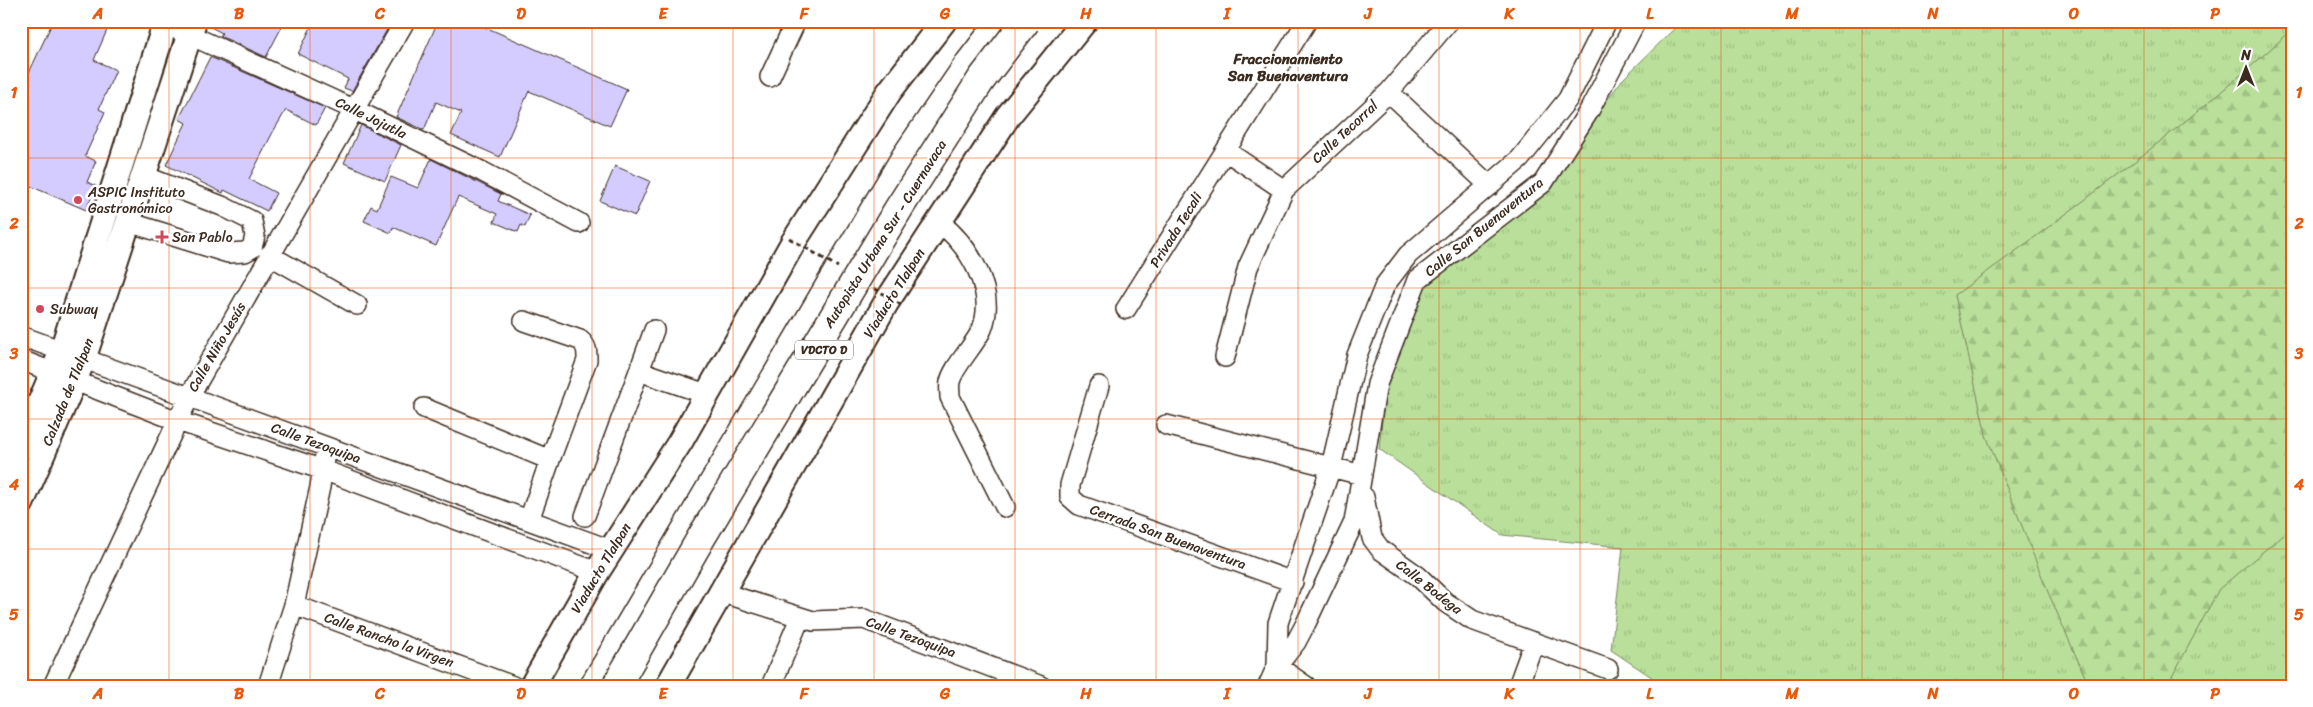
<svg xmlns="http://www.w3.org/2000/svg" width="2313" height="707" viewBox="0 0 2313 707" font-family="Sriracha,sans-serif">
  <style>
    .grass { fill: url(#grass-tufts); stroke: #7a845c }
    .forest { fill: url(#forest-firs); stroke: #7a845c }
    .building { fill: #d4ccff; stroke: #3b2a1e }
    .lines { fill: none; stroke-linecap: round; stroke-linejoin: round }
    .minor-casing { stroke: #3b2a1e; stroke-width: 22 }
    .major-casing { stroke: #3b2a1e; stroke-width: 28 }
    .highway-casing { stroke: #3b2a1e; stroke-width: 31 }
    .minor { stroke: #fff; stroke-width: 19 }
    .major { stroke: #fff; stroke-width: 24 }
    .highway { stroke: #fff; stroke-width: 28 }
    .highway-bridge-casing { stroke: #3b2a1e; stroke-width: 31; stroke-linecap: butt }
    .path-bridge { stroke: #3b2a1e; stroke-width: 3; stroke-dasharray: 5 4; stroke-linecap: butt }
    .highway-bridge { stroke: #fff; stroke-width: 28 }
    .grid { fill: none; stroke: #e8590c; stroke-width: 1; stroke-opacity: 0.55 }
    .poi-dot { fill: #d1495b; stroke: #fff; stroke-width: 2 }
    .labels { text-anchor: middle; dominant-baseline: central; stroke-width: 5; stroke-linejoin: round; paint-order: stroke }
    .shield { fill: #fff; stroke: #766a62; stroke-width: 1 }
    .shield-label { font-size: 12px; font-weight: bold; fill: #3b2a1e }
    .street-label { font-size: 14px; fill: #3b2a1e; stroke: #fff }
    .poi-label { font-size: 14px; fill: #3b2a1e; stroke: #fff; text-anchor: start }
    .neighbourhood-label { font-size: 15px; font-weight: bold; fill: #3b2a1e; stroke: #fff }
    .neatline { fill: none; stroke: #e8590c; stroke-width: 2 }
    .grid-label { font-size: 16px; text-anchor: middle; font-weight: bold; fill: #e8590c }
  </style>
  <defs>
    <pattern id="grass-tufts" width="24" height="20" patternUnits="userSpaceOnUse" patternTransform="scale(1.25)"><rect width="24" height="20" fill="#b9df9a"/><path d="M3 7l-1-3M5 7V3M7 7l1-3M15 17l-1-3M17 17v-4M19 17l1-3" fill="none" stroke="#a0c084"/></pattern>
    <pattern id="forest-firs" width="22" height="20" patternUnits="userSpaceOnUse" patternTransform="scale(1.25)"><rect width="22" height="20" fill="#b9df9a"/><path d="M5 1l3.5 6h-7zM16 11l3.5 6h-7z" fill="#a0c084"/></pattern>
  </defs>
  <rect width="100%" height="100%" fill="#fff"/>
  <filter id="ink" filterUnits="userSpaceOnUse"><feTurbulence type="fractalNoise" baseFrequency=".02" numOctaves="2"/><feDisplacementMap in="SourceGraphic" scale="10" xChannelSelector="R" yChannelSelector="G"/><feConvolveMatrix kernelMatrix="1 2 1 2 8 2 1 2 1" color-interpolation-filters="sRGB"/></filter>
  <g filter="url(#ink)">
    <path class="grass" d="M1682 21H2292V686H1665L1611 650 1623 547 1502 535 1379 449 1386 384 1431 269 1573 146 1622 80Z"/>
    <path class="forest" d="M2292 30V527L2219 589 2167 686H2089L2048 592 1986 435 1955 295C2071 212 2186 126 2292 30Z"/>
    <path class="building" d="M53 21H111L94 60 116 70 99 109 105 112 85 156 96 161 87 182 96 186 86 210 21 182V171L28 157 21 154V90Z
      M207 21H285L266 57 220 36 222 33 207 25Z
      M314 21H392L352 91 344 88 348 79 298 54Z
      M438 21H488L485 27 627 89 610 126 529 91 500 157 451 135 461 113 436 102 424 130 396 117Z
      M210 57 325 108 316 125 286 110 273 132 249 179 276 193 267 211 224 190 223 193 166 165 186 123 179 119Z
      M361 125 401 145 385 181 344 163Z
      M431 159 501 194 498 201 530 215 525 227 521 225 518 232 494 222 497 214 458 197 436 246 393 227 391 233 364 221 371 206 377 209 391 177 418 188Z
      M615 166 650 181 635 216 600 201Z"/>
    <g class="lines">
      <defs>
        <path id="minor" d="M159 21 353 109 483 172 579 223
          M770 77 796 21
          M1389 92 1490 186
          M1226 151 1284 190
          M128 222 228 253 245 252 252 248 255 236 252 221 222 206 142 175
          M939 222C969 245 997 291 982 329 975 345 953 367 950 382 949 386 950 392 950 397L1005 507
          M269 255 357 305
          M1126 309 1307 21
          M21 336 611 550
          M1225 357 1248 267 1284 190 1389 92 1449 21
          M21 360 178 421 323 470 597 572
          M639 371 654 330
          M1099 386 1070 485V497L1079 505 1293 582
          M424 408 550 460 587 360C587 351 587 346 580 340L524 321
          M1166 425 1362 475
          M1364 497 1372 538 1381 550 1418 576 1445 602 1472 620 1608 669
          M585 516 639 371 706 394
          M529 520 550 460
          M720 592 813 621 864 619 1041 686
          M294 605 513 686
          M1277 666 1278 623 1331 467 1357 355 1385 285 1408 255 1520 159 1568 99 1607 21
          M1277 666 1306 686
          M53 686 189 397 405 21
          M268 686 294 605 320 487 324 459
          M771 686 800 618
          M1268 686 1277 666 1296 642 1306 623 1354 522 1377 384 1417 280 1543 183 1589 111 1636 21
          M1518 686 1534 642"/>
        <path id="major" d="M21 447 62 351 166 21
          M21 504 83 360 194 21
          M532 686 597 572 680 442 794 241 889 92 944 21
          M668 686 886 303 1008 116 1085 21"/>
        <path id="highway" d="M594 686 905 158 969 64 1002 21"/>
      </defs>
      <use href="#minor" class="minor-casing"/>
      <use href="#major" class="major-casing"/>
      <use href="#highway" class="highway-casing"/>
      <use href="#minor" class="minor"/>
      <use href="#major" class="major"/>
      <use href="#highway" class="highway"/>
      <defs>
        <path id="highway-bridge" d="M616 686 701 538 899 208 981 80 1026 21"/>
      </defs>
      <use href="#highway-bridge" class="highway-bridge-casing"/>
      <path class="path-bridge" d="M789 238 838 267
        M874 288 903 306"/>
      <use href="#highway-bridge" class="highway-bridge"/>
    </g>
  </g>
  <path class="grid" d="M169 21V686M310 21V686M451 21V686M592 21V686M733 21V686M874 21V686M1015 21V686M1156 21V686M1298 21V686M1439 21V686M1580 21V686M1721 21V686M1862 21V686M2003 21V686M2144 21V686M21 158H2292M21 288H2292M21 419H2292M21 549H2292"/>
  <g class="poi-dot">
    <circle cx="78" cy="200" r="5"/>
    <path d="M159.5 229.5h5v5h5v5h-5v5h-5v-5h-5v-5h5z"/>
    <circle cx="40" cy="309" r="5"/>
  </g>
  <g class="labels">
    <rect class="shield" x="795" y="340.5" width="58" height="19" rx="4"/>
    <g class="shield-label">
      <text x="824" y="350">VDCTO D</text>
    </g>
    <g class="street-label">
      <text transform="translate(371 118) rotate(26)">Calle Jojutla</text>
      <text transform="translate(1345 132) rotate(-43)">Calle Tecorral</text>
      <text transform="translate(1484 227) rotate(-39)">Calle San Buenaventura</text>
      <text transform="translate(1176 230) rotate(-58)">Privada Tecali</text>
      <text transform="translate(885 234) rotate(-58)">Autopista Urbana Sur - Cuernavaca</text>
      <text transform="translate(894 293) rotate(-58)">Viaducto Tlalpan</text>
      <text transform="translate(217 347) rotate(-60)">Calle Niño Jesús</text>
      <text transform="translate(68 392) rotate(-68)">Calzada de Tlalpan</text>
      <text transform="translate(316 443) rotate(20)">Calle Tezoquipa</text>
      <text transform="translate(1168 537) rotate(20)">Cerrada San Buenaventura</text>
      <text transform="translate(601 568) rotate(-59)">Viaducto Tlalpan</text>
      <text transform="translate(1429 587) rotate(38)">Calle Bodega</text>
      <text transform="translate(911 637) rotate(20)">Calle Tezoquipa</text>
      <text transform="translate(389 640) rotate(20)">Calle Rancho la Virgen</text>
    </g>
    <g class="poi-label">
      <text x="88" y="192">ASPIC Instituto<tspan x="88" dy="16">Gastronómico</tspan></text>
      <text x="172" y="237">San Pablo</text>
      <text x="50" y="309">Subway</text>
    </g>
    <g class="neighbourhood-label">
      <text x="1288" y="59">Fraccionamiento<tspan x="1288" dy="17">San Buenaventura</tspan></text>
    </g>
  </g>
  <rect width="2313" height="707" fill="none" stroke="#fff" stroke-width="55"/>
  <g transform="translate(2246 68)" stroke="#ffffff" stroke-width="4" paint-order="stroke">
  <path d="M0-4L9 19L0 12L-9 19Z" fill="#3b2a1e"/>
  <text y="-8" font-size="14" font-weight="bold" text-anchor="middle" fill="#3b2a1e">N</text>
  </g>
  <rect x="28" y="28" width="2258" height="652" class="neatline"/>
  <g class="grid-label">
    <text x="98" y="19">A</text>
    <text x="239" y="19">B</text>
    <text x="380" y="19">C</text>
    <text x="521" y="19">D</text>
    <text x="663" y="19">E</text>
    <text x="804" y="19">F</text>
    <text x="945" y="19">G</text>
    <text x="1086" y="19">H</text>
    <text x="1227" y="19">I</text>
    <text x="1368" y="19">J</text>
    <text x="1509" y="19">K</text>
    <text x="1650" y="19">L</text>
    <text x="1792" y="19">M</text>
    <text x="1933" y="19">N</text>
    <text x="2074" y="19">O</text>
    <text x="2215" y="19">P</text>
    <text x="14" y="98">1</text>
    <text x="2299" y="98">1</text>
    <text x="14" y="229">2</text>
    <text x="2299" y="229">2</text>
    <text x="14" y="359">3</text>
    <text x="2299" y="359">3</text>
    <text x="14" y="490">4</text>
    <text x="2299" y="490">4</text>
    <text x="14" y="620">5</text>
    <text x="2299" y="620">5</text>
    <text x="98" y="699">A</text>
    <text x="239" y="699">B</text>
    <text x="380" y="699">C</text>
    <text x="521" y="699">D</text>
    <text x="663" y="699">E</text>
    <text x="804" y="699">F</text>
    <text x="945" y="699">G</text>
    <text x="1086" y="699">H</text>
    <text x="1227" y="699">I</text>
    <text x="1368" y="699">J</text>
    <text x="1509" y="699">K</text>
    <text x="1650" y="699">L</text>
    <text x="1792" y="699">M</text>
    <text x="1933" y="699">N</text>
    <text x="2074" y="699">O</text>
    <text x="2215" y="699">P</text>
  </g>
</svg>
